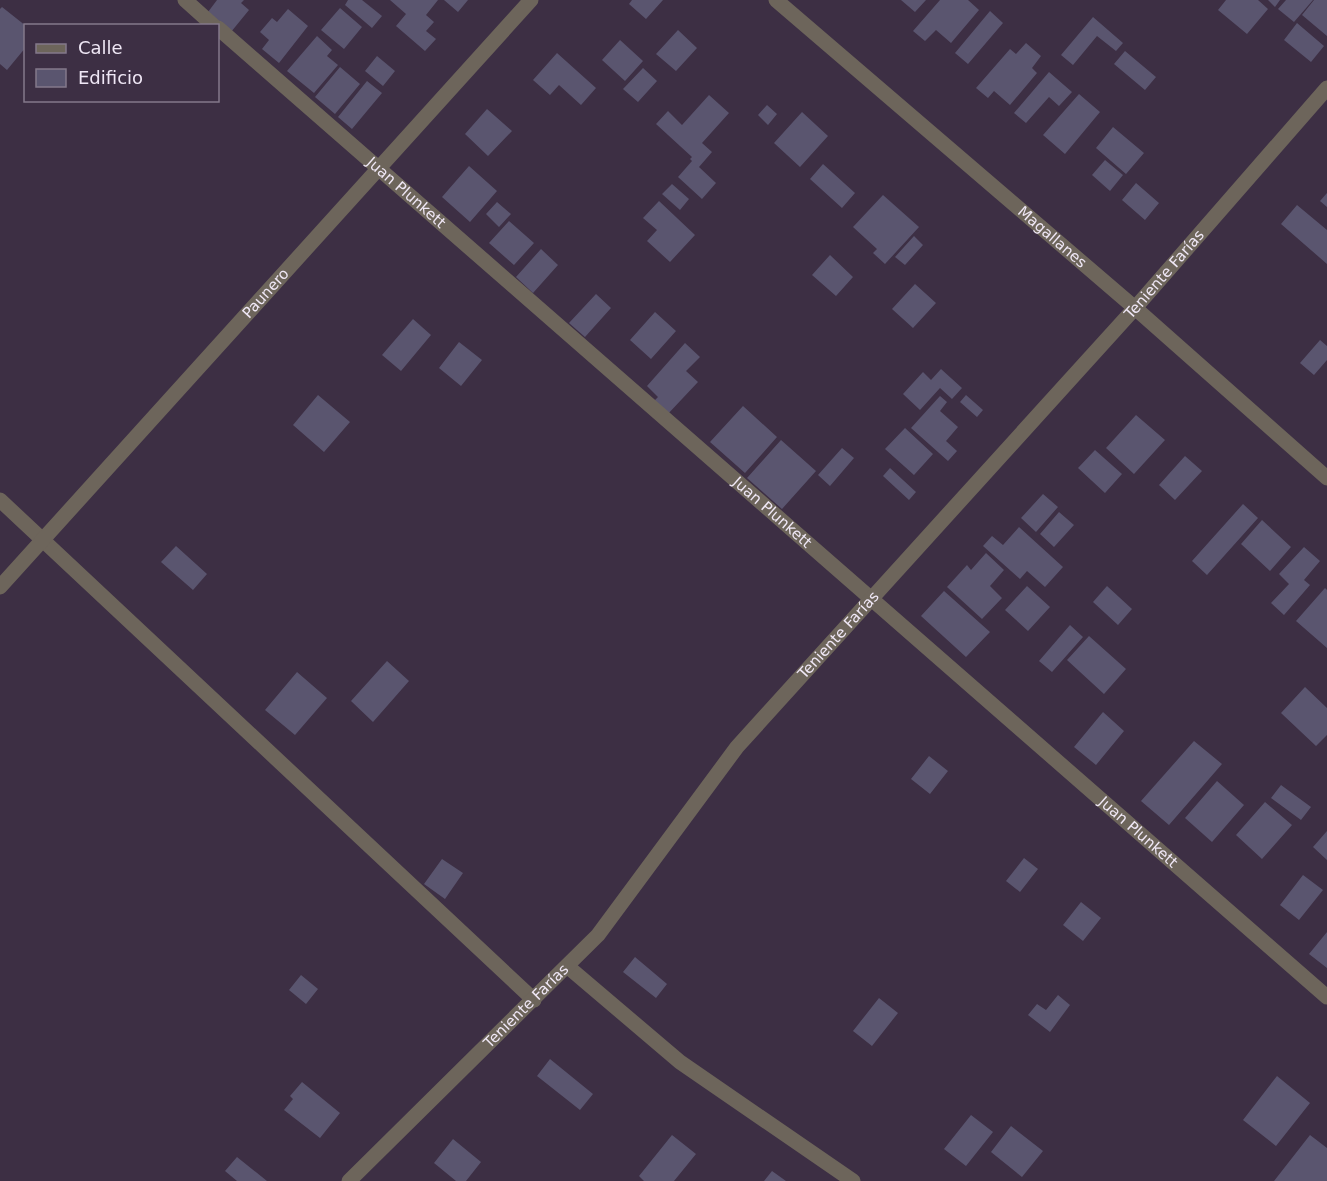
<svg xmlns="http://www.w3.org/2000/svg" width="1327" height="1181" viewBox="0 0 1327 1181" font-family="'DejaVu Sans',sans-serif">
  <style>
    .building { fill: #5a556f }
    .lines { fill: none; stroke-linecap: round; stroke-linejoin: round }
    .street { stroke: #6d655b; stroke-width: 15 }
    .labels { text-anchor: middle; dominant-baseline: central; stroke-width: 5; stroke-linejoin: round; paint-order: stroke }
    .street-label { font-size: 15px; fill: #efe7f5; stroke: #3d2f44 }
  </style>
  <rect width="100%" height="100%" fill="#3d2f44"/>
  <path class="building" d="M217 0H244L241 3 249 10 231 32 208 12Z
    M348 0H362L382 16 372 28 345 5Z
    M390 0H438L426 15 434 22 426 31 436 39 425 51 396 26 406 14Z
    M444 0H468L458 12Z
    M632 0H663L646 19 629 4Z
    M901 0H926L915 12Z
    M940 0H968L979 10 951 43 936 30 925 41 913 31Z
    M1226 0H1258L1268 9 1247 34 1218 10Z
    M1268 0H1280L1275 7Z
    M1286 0H1313L1294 22 1278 9Z
    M1314 0H1327V36L1302 15Z
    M2 7 26 26V47L7 70 0 64V9Z
    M340 8 362 27 344 49 321 30Z
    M288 9 308 26 279 63 262 49 269 40 260 32 272 18 277 22Z
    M990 11 1003 23 968 64 955 53Z
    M1093 17 1123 43 1116 51 1097 36 1073 65 1061 55Z
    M1297 23 1324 46 1311 62 1284 40Z
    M678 30 697 48 676 71 656 54Z
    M317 36 332 50 327 56 338 65 314 93 287 71Z
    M620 40 643 61 625 81 602 60Z
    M1026 43 1041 56 1032 68 1037 73 1010 105 994 91 988 98 976 88 1010 49 1016 54Z
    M1125 51 1156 77 1145 90 1114 64Z
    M557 53 596 88 581 105 559 85 550 95 533 80Z
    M377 56 395 71 383 86 365 71Z
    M340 67 360 84 335 114 315 97Z
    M643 68 657 81 638 102 623 89Z
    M1049 72 1072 92 1059 106 1049 97 1026 123 1014 113Z
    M367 81 382 93 352 129 338 117Z
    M1079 94 1100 112 1065 154 1043 135Z
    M709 95 729 113 702 143 712 152 699 167 716 183 702 199 678 177 692 161 690 159 692 157 656 124 668 111 682 125Z
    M767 105 777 114 768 125 758 115Z
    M487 109 512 131 488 156 465 134Z
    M802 112 828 136 800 167 774 143Z
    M1113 127 1144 153 1126 174 1096 148Z
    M1105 160 1123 175 1110 191 1092 175Z
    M823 164 855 193 842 208 810 179Z
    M469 166 497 191 470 222 442 197Z
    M1136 183 1159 203 1145 220 1122 200Z
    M672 184 689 199 680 210 662 194Z
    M1327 193V207L1320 201Z
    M883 195 919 227 885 264 873 253 877 249 853 227Z
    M659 201 695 235 670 262 647 241 657 230 643 218Z
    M497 202 511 214 499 227 486 214Z
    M1297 205 1327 230V264L1281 224Z
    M509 221 534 243 514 265 489 243Z
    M914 236 923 245 905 265 895 257Z
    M541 249 558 265 533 293 516 277Z
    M830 255 853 277 836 296 812 275Z
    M915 284 936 303 913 328 892 309Z
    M596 294 611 308 585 337 569 323Z
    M655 312 676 331 651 359 630 340Z
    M413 319 431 335 401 371 382 355Z
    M1320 340 1327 346V360L1314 375 1300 363Z
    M459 342 482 360 461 386 439 368Z
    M685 343 700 357 686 371 698 382 666 416 652 403 658 397 647 386Z
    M941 369 962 388 952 399 940 388 920 410 903 394 923 372 931 380Z
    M318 395 350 422 324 452 293 425Z
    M966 395 983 410 977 417 960 402Z
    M940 396 947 402 940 411 958 427 946 441 957 451 948 461 911 428Z
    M743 406 777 437 745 473 710 442Z
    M1136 415 1165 440 1134 474 1106 448Z
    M905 428 933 454 914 475 885 449Z
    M781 440 816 471 782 509 747 478Z
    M842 448 854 458 830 486 818 475Z
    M1095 450 1122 474 1105 493 1078 468Z
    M1185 456 1202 471 1175 500 1159 485Z
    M890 468 916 492 909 500 883 476Z
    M1043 494 1058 507 1036 532 1021 518Z
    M1243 504 1258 518 1207 575 1192 561Z
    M1059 512 1074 525 1054 547 1040 534Z
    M1262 520 1291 547 1270 571 1241 544Z
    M1019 527 1063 567 1045 587 1027 571 1020 579 983 546 992 536 1003 545Z
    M176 546 207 574 193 590 161 562Z
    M1304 547 1320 561 1304 580 1310 585 1284 615 1271 603 1289 584 1279 574Z
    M986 553 1004 570 990 586 1002 598 982 619 947 587 967 565 971 570Z
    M1027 586 1050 607 1028 631 1005 610Z
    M1107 586 1132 609 1118 625 1093 602Z
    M1325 588 1327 590V648L1296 621Z
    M944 591 990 632 966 657 921 616Z
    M1070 625 1083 637 1052 672 1039 661Z
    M1089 636 1126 669 1104 694 1067 660Z
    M387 661 409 681 373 722 351 701Z
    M297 672 327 698 295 735 265 710Z
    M1305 687 1327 708V735L1316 746 1281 713Z
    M1103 712 1124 731 1096 765 1074 747Z
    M1194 741 1222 764 1169 825 1141 801Z
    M929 756 948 771 930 794 911 779Z
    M1217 781 1244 805 1212 842 1185 818Z
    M1281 785 1311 807 1301 820 1271 798Z
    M1265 802 1292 825 1262 859 1236 835Z
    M1327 831V860L1313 847Z
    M1024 858 1038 869 1020 892 1006 881Z
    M442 859 463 873 445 899 424 884Z
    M1303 875 1323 890 1299 920 1280 905Z
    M1081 902 1101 918 1083 941 1063 925Z
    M1327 932V968L1309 954Z
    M635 957 667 984 656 998 623 972Z
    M301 975 318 989 306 1004 289 990Z
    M1058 995 1070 1005 1050 1032 1028 1015 1037 1004 1046 1010Z
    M879 998 898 1013 872 1046 853 1031Z
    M550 1059 593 1094 580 1110 537 1076Z
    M1277 1076 1310 1103 1276 1146 1243 1120Z
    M302 1082 340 1113 320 1138 284 1110 293 1099 290 1096Z
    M971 1115 993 1132 966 1166 944 1149Z
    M1011 1126 1043 1151 1022 1177 991 1152Z
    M672 1135 696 1154 674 1181H644L639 1176Z
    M1310 1135 1327 1148V1181H1274Z
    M453 1139 481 1162 466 1181H456L434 1163Z
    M237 1157 267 1181H237L225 1171Z
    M772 1171 786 1181H764Z"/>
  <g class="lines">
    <g class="street">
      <path d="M185 0 214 26"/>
      <path id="s1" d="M776 0 1135 308 1327 478"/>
      <path id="s2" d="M218 28 1327 997"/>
      <path d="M0 500 534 1000"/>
      <path id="s3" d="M0 587 531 0"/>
      <path d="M567 966 680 1062 853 1181"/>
      <path id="s4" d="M349 1181 598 935 737 747 1135 308 1327 88"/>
    </g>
  </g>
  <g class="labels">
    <g class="street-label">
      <text stroke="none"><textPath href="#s2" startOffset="250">Juan Plunkett</textPath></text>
      <text stroke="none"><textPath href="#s1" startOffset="364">Magallanes</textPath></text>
      <text stroke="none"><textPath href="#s4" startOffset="1221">Teniente Farías</textPath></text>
      <text stroke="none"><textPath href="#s3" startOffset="396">Paunero</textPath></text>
      <text stroke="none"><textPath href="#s2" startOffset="736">Juan Plunkett</textPath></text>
      <text stroke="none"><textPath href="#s4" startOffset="735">Teniente Farías</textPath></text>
      <text stroke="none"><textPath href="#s2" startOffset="1222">Juan Plunkett</textPath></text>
      <text stroke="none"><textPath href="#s4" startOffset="249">Teniente Farías</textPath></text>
    </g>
  </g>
  <rect x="24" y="24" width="195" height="78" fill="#3d2f44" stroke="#84798b" stroke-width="1.5"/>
  <rect x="36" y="44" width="30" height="9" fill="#6d655b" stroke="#84798b" stroke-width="1.5"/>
  <text x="78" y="54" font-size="18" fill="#efe7f5">Calle</text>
  <rect x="36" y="69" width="30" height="18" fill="#5a556f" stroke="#84798b" stroke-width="1.5"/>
  <text x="78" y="84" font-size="18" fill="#efe7f5">Edificio</text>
</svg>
